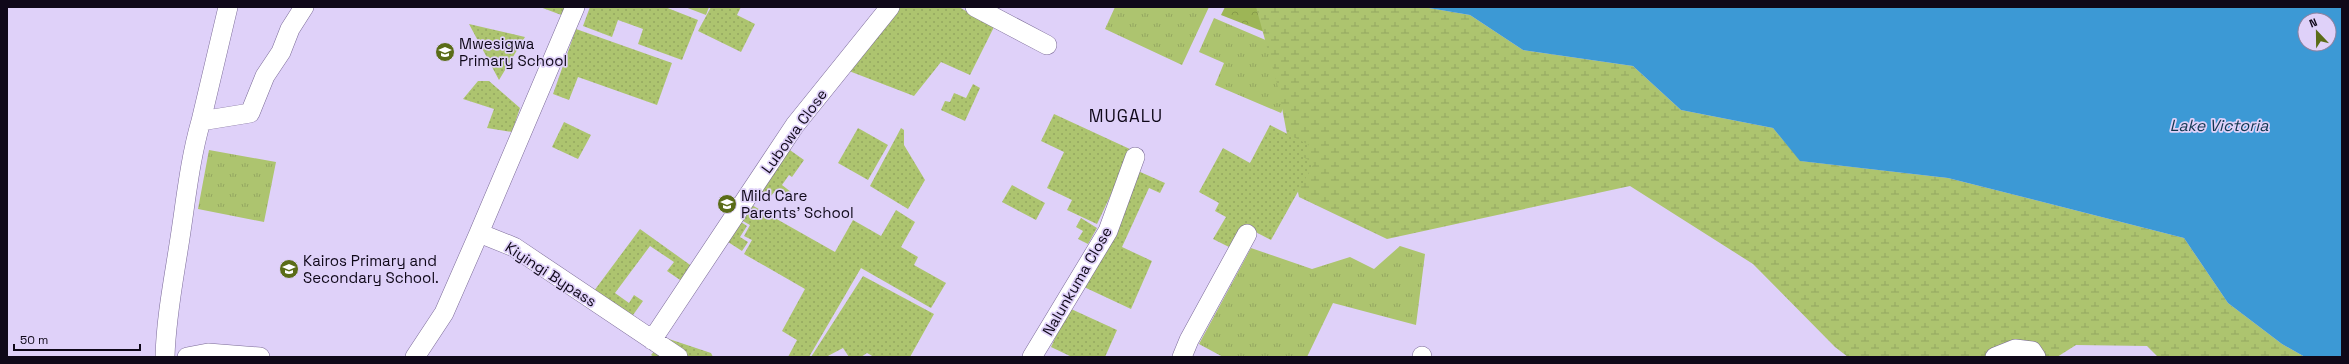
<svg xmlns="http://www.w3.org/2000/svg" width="2349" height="364" viewBox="0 0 2349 364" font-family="'Space Grotesk',sans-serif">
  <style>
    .grass { fill: url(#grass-tufts) }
    .forest { fill: url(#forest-crowns) }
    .wetland { fill: url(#wetland-marsh) }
    .garden { fill: url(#garden-dots) }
    .water { fill: #3c99d5; fill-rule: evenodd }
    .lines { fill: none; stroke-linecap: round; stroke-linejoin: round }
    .minor-casing { stroke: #7a6a97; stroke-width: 20 }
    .minor { stroke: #fff; stroke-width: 19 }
    .labels { text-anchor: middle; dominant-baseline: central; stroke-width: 3.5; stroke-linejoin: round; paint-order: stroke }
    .poi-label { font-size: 15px; fill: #0f0819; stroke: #dfd1f9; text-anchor: start }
    .street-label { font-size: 15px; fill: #0f0819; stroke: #dfd1f9 }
    .water-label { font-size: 16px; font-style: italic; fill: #0f354e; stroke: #dfd1f9 }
    .quarter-label { font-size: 17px; letter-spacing: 1px; fill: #0f0819; stroke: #dfd1f9 }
  </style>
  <defs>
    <pattern id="grass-tufts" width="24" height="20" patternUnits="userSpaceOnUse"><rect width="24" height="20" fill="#adc46f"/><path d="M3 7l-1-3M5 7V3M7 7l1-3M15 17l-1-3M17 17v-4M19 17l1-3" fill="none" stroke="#94a760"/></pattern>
    <pattern id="forest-crowns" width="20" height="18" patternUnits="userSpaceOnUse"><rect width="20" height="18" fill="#9db556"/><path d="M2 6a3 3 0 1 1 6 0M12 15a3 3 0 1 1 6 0" fill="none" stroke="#869a4a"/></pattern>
    <pattern id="wetland-marsh" width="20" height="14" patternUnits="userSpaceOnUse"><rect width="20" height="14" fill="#adc46f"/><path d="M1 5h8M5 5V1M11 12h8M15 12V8" fill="none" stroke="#94a760"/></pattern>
    <pattern id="garden-dots" width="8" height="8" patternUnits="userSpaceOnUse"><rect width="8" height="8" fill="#adc46f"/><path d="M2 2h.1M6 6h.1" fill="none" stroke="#94a760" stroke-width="1.8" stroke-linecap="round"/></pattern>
  </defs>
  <rect width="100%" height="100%" fill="#dfd1f9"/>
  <path class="grass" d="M685 7H709L706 15Z
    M1115 7H1209L1182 65 1105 29Z
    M1214 18 1322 64 1287 99 1281 113 1215 85 1224 63 1199 52Z
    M209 150 276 162 264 222 198 209Z
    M1400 246 1425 254 1416 325 1333 303 1307 357H1223L1199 344 1251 248 1312 269 1350 257 1374 269Z"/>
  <path class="forest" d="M1225 7H1314L1290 42 1221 15Z"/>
  <path class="wetland" d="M1256 7H1423L1470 15 1523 50 1633 66 1681 110 1773 128 1801 161 1948 178 2184 238 2228 303 2282 344 2305 357H2158L2147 346 2076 345 2057 357H1848L1835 347 1753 264 1630 186 1387 239 1299 197 1278 87Z"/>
  <path class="garden" d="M540 7H568L564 16Z
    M590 7H665L698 20 682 60 638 44 643 29 618 20 612 37 583 26Z
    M711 7H741L737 15 755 24 741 52 698 31Z
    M898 7H959L994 27 970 75 941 62 914 96 849 71Z
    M469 24 525 37 499 80Z
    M576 29 672 63 657 105 578 77 569 100 553 94Z
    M478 81H489L520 108 512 132 487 128 494 109 463 99Z
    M973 84 980 88 965 121 941 110 945 101 950 102 954 93 966 98Z
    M1054 114 1132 150 1097 224 1067 210 1072 200 1047 188 1064 152 1041 141Z
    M564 122 591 135 578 159 552 147Z
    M1270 125 1309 145 1303 157 1314 163 1271 240 1244 226 1231 248 1213 239 1226 217 1215 211 1219 203 1199 192 1223 148 1250 163Z
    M858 128 888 145 868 180 838 163Z
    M901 128 904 130V145L925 180 908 209 870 186Z
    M787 148 804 160 792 177 789 175 782 185 791 192 787 197 776 190 770 197 761 191Z
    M1138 171 1165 183 1160 193 1149 188 1122 247 1152 261 1131 309 1084 287Z
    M1012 185 1045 203 1036 220 1002 202Z
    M750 204 835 252 853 220 881 236 896 210 915 222 901 247 918 257 914 265 946 283 931 308 861 268 809 357H788L797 340 782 331 805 289 744 254 752 240 744 236 750 225 741 220Z
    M1081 218 1097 228 1088 244 1078 239 1083 231 1076 227Z
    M738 220 747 226 740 237 748 242 742 251 725 240Z
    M640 229 693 267 683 282 667 271 674 262 650 246 615 293 629 303 634 295 643 301 628 322 591 295Z
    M863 276 934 314 910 357H874L867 353 861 357H849L843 348 826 357H811Z
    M1069 308 1117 330 1105 357H1072L1051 347Z
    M666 338 711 353 713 357H654L651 355Z"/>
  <path class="water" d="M1423 7H2342V357H2305L2282 344 2228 303 2184 238 1948 178 1800 161 1773 128 1681 110 1633 66 1523 50 1470 15ZM2305 20H2329V44H2305Z"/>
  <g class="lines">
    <defs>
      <path id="minor" d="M975 7 1047 45
        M201 121 228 7
        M479 233 575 7
        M652 340 795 125 890 7
        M165 357C166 317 174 278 180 238 186 199 190 159 201 121L250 113 265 76 281 52 290 29 304 7
        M187 357 208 353 260 357
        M415 357 444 313 479 233 514 247 678 357
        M1032 357 1108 231 1135 157
        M1182 357 1189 340 1247 234
        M1422 357V356
        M1995 357 2015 349 2032 351 2036 357"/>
    </defs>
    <use href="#minor" class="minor-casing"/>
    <use href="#minor" class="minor"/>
  </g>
  <defs>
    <symbol id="school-disc" viewBox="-11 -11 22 22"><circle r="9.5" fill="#5a6c18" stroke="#dfd1f9"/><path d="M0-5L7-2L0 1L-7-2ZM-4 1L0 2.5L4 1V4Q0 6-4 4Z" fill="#fff"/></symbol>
  </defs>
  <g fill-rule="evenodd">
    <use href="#school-disc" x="434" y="41" width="22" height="22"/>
    <use href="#school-disc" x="716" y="193" width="22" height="22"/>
    <use href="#school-disc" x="278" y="258" width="22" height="22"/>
  </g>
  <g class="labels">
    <g class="poi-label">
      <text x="459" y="43">Mwesigwa<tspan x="459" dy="17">Primary School</tspan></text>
      <text x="741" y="195">Mild Care<tspan x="741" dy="17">Parents' School</tspan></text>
      <text x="303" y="260">Kairos Primary and<tspan x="303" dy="17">Secondary School.</tspan></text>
    </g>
    <g class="street-label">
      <text transform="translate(794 131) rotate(-54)">Lubowa Close</text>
      <text transform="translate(551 274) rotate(33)">Kiyingi Bypass</text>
      <text transform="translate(1077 281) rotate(-60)">Nalunkuma Close</text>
    </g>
    <g class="water-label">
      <text x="2219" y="125">Lake Victoria</text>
    </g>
    <g class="quarter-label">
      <text x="1126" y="116">MUGALU</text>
    </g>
  </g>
  <rect width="2349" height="364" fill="none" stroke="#0f0819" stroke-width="16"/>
  <g transform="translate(2317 32) rotate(338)"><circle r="19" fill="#dfd1f9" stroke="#8c819f"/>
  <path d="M0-3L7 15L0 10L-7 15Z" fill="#5a6c18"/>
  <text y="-6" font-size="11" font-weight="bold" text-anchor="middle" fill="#0f0819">N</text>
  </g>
  <path d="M14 344v6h126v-6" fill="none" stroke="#0f0819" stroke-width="2"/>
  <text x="20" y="344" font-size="12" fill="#0f0819" stroke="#dfd1f9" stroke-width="3" paint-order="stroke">50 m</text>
</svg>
